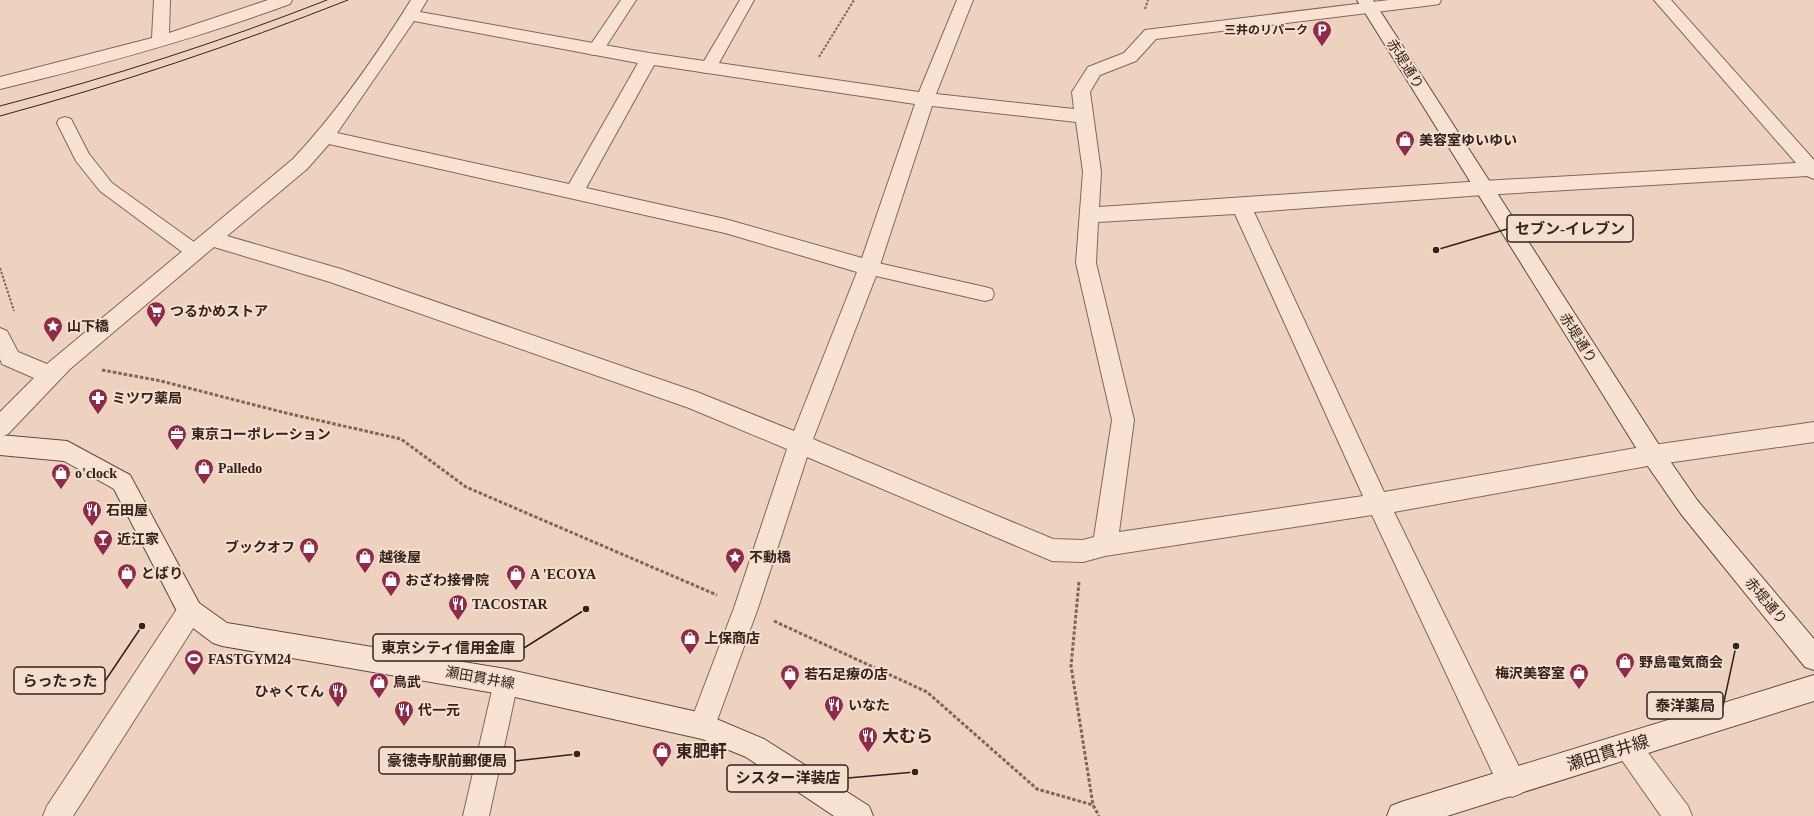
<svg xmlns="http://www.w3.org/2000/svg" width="1814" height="816" viewBox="0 0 1814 816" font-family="'Times New Roman','Noto Sans JP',serif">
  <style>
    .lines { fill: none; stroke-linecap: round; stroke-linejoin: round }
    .lane-casing { stroke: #856458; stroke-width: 2 }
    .street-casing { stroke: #856458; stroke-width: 2 }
    .secondary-casing { stroke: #66463b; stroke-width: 2 }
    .path-far1 { stroke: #856458; stroke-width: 2; stroke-dasharray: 2.5 1.5; stroke-linecap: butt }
    .path { stroke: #856458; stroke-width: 3; stroke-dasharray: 3.5 2; stroke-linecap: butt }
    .lane { fill: #f8e3d2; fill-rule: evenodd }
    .street { fill: #f8e3d2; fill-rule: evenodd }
    .secondary { fill: #f8e3d2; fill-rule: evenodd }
    .tram { stroke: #35221c; stroke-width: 1 }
    .labels { text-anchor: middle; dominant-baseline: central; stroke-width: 4; stroke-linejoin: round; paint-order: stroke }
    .far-poi-label { font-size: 12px; font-weight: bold; fill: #35221c; stroke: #f4dfce; text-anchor: end }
    .street-label { font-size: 14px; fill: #35221c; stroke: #f4dfce }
    .poi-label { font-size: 14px; font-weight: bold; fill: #35221c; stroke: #f4dfce; text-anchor: start }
    .near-poi-label { font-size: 17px; font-weight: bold; fill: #35221c; stroke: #f4dfce; text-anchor: start }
    .near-street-label { font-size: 17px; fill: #35221c; stroke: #f4dfce }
    .leader { fill: none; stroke: #35221c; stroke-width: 1.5 }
    .callout-dot { fill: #35221c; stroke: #f4dfce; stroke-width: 1.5 }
    .callout { fill: #f4dfce; stroke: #35221c; stroke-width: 1.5 }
    .callout-label { font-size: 15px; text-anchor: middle; font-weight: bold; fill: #35221c }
  </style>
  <rect width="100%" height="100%" fill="#edd3bf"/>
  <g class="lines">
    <defs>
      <path id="lane" d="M621 0H636L601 54 595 55 589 54 587 50Z
        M740 0H754L714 72 708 73 702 72 700 68Z
        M65 117 71 119 89 154 112 183 201 247 204 252 201 257 195 259 189 257 100 191 76 161 57 123 59 119Z
        M869 261 985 287 992 289 994 294 992 299 985 301 863 273 860 268 863 263Z
        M506 670 514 674 518 682 489 816H463L494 682 498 674Z"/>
      <path id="street" d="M154 0H170L169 33 268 0H292L290 4C195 39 99 65 0 89V77L152 38Z
        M411 0H427L420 12 649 53 919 92 957 0H973L936 94 1074 109 1072 92 1088 67 1124 53 1145 30 1389 0H1441L1439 4 1433 5 1156 39 1136 61 1100 75 1090 92 1101 172 1099 207 1483 181 1796 163 1654 0H1671L1814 160V179L1807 176 1483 195 1254 212 1384 492 1653 445 1814 422V442L1653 465 1394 512 1522 773 1526 783 1522 793 1512 797 1502 793 1372 515 1105 556 1083 562 1052 561 807 457 758 608 715 726 711 735 702 739 693 735 689 726 734 608 787 449 689 408 330 282 214 247 70 369 8 434 0 437V412L34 378 2 364 0 359V328L7 331 18 352 47 364 293 159C338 111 376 56 411 0ZM414 21 638 63 569 184 337 133ZM654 65 915 104 862 258 725 219 586 188ZM932 106 1076 122 1083 172 1076 263 1112 420 1094 537 1083 540 1053 539 813 439 879 268ZM329 144 725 233 857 272 794 431 697 392 341 269 227 236 307 169ZM1235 214 1363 496 1119 532 1134 420 1096 263 1098 222Z
        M190 599 199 603 202 611 199 619 73 816H43L47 806 181 603Z
        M1628 734 1637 738 1688 806 1692 816H1661L1619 756 1615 747 1619 738Z"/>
      <path id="secondary" d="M1357 0H1373L1661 448 1697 500 1814 639V670L1805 667 1681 514 1645 462Z
        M0 435 67 441 130 475 199 603 227 623 506 669 702 713 764 739 869 806 873 816H834L746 757 702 739 506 695 222 646 213 643 181 619 114 489 64 461 0 455Z
        M1814 675V701L1447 816H1387L1391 806 1401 802Z"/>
    </defs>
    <use href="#lane" class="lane-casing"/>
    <use href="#street" class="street-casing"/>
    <use href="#secondary" class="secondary-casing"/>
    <path class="path-far1" d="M1145 9 1148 0
      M819 57 854 0
      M0 268 14 311"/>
    <path class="path" d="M102 370 161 381 286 413 401 439 466 487 717 595
      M1079 582 1071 666 1093 805 1099 816
      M774 621 927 692 1037 789 1093 805"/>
    <use href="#lane" class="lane"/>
    <use href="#street" class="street"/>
    <use href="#secondary" class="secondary"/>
    <path class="tram" d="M0 106C111 77 220 42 327 0
      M0 116C118 84 234 45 348 0"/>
  </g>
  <defs>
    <symbol id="parking-pin" viewBox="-11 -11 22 30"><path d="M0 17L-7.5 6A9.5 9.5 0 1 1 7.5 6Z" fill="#922946" stroke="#f4dfce"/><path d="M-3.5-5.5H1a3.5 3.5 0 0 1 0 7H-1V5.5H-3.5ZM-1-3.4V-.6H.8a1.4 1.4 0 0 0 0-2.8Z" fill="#fff"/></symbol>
    <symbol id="shop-pin" viewBox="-11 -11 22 30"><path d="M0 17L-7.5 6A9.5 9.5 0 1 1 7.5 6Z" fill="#922946" stroke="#f4dfce"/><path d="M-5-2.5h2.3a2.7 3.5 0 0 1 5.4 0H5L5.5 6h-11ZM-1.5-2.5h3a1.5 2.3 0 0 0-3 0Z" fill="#fff"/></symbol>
    <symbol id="supermarket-pin" viewBox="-11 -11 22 30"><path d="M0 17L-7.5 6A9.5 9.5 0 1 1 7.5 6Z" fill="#922946" stroke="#f4dfce"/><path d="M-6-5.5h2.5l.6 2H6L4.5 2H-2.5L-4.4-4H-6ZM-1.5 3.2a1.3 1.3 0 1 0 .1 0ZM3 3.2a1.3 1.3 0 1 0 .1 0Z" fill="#fff"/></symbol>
    <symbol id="sight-pin" viewBox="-11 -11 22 30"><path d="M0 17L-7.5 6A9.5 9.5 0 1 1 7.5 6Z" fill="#922946" stroke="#f4dfce"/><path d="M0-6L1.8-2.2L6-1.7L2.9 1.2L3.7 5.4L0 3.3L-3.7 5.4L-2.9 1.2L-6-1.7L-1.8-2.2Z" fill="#fff"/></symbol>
    <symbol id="pharmacy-pin" viewBox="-11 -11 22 30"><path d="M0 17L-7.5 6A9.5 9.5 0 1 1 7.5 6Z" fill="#922946" stroke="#f4dfce"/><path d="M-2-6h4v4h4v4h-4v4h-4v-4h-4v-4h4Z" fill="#fff"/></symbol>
    <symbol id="office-pin" viewBox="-11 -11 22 30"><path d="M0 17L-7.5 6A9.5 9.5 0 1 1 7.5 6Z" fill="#922946" stroke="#f4dfce"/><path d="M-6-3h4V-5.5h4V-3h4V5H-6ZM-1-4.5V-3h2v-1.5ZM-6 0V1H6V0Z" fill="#fff"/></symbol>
    <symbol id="restaurant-pin" viewBox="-11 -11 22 30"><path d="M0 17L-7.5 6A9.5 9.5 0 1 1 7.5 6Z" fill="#922946" stroke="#f4dfce"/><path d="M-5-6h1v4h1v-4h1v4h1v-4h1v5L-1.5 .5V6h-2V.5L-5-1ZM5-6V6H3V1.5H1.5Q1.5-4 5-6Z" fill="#fff"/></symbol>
    <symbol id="bar-pin" viewBox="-11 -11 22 30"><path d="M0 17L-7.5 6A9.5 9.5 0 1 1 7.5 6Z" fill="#922946" stroke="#f4dfce"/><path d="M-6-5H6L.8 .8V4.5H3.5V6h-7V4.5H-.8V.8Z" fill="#fff"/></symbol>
    <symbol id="stadium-pin" viewBox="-11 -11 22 30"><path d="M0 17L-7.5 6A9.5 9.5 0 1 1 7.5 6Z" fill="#922946" stroke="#f4dfce"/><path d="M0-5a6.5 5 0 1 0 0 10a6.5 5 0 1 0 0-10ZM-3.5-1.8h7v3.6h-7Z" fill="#fff"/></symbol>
  </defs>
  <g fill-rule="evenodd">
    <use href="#parking-pin" x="1311" y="19" width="22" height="30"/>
    <use href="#shop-pin" x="1394" y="129" width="22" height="30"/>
    <use href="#supermarket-pin" x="145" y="300" width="22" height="30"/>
    <use href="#sight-pin" x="42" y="315" width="22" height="30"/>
    <use href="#pharmacy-pin" x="87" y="387" width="22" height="30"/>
    <use href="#office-pin" x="166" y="423" width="22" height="30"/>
    <use href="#shop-pin" x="193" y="457" width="22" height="30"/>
    <use href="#shop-pin" x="50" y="462" width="22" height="30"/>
    <use href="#restaurant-pin" x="81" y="499" width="22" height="30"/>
    <use href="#bar-pin" x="92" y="528" width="22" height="30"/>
    <use href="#shop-pin" x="298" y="536" width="22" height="30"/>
    <use href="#shop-pin" x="354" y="546" width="22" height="30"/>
    <use href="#sight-pin" x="724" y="546" width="22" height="30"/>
    <use href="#shop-pin" x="116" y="562" width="22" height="30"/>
    <use href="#shop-pin" x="505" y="563" width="22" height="30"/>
    <use href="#shop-pin" x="380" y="569" width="22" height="30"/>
    <use href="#restaurant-pin" x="447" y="593" width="22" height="30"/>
    <use href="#shop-pin" x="679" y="627" width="22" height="30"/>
    <use href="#stadium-pin" x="183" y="648" width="22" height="30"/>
    <use href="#shop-pin" x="1614" y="651" width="22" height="30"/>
    <use href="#shop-pin" x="1568" y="662" width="22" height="30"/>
    <use href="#shop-pin" x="779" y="663" width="22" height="30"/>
    <use href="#shop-pin" x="368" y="671" width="22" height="30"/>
    <use href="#restaurant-pin" x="327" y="680" width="22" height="30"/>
    <use href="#restaurant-pin" x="823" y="694" width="22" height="30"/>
    <use href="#restaurant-pin" x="393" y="699" width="22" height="30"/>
    <use href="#restaurant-pin" x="857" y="725" width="22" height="30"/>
    <use href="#shop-pin" x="651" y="740" width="22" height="30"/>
  </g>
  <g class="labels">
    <g class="far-poi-label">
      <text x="1308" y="30">三井のリパーク</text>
    </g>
    <g class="street-label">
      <text transform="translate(1405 64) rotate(58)">赤堤通り</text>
      <text transform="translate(1578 338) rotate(58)">赤堤通り</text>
      <text transform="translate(1766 601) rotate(50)">赤堤通り</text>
      <text transform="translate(480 678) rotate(10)">瀬田貫井線</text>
    </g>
    <g class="poi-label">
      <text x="1419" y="140">美容室ゆいゆい</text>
      <text x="170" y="311">つるかめストア</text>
      <text x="67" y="326">山下橋</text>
      <text x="112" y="398">ミツワ薬局</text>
      <text x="191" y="434">東京コーポレーション</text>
      <text x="218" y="468">Palledo</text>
      <text x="75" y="473">o'clock</text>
      <text x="106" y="510">石田屋</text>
      <text x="117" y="539">近江家</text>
      <text x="295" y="547" text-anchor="end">ブックオフ</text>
      <text x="379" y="557">越後屋</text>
      <text x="749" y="557">不動橋</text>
      <text x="141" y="573">とばり</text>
      <text x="530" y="574">A 'ECOYA</text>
      <text x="405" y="580">おざわ接骨院</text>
      <text x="472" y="604">TACOSTAR</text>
      <text x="704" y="638">上保商店</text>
      <text x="208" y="659">FASTGYM24</text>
      <text x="1639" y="662">野島電気商会</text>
      <text x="1565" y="673" text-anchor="end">梅沢美容室</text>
      <text x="804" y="674">若石足療の店</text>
      <text x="393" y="682">鳥武</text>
      <text x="324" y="691" text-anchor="end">ひゃくてん</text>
      <text x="848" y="705">いなた</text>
      <text x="418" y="710">代一元</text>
    </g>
    <g class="near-poi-label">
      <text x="882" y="736">大むら</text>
      <text x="676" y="751">東肥軒</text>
    </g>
    <g class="near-street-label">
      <text transform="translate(1608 753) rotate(-17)">瀬田貫井線</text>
    </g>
  </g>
  <path class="leader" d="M1436 250L1507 229M586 609L524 648M142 626L105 681M1736 646L1723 706M577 754L515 761M915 772L848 778"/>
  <g class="callout-dot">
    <circle cx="1436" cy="250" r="4"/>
    <circle cx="586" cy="609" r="4"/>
    <circle cx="142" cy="626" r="4"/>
    <circle cx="1736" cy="646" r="4"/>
    <circle cx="577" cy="754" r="4"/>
    <circle cx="915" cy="772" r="4"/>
  </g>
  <g class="callout">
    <rect x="1507" y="215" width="126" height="27" rx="4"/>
    <rect x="373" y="634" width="151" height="27" rx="4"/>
    <rect x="14" y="667" width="91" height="27" rx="4"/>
    <rect x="1647" y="692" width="76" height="27" rx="4"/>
    <rect x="379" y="747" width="136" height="27" rx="4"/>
    <rect x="727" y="765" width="121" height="27" rx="4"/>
  </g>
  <g class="callout-label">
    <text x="1570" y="234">セブン-イレブン</text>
    <text x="448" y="653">東京シティ信用金庫</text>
    <text x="60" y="686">らったった</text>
    <text x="1685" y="711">泰洋薬局</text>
    <text x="447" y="766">豪徳寺駅前郵便局</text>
    <text x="788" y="783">シスター洋装店</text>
  </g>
</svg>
